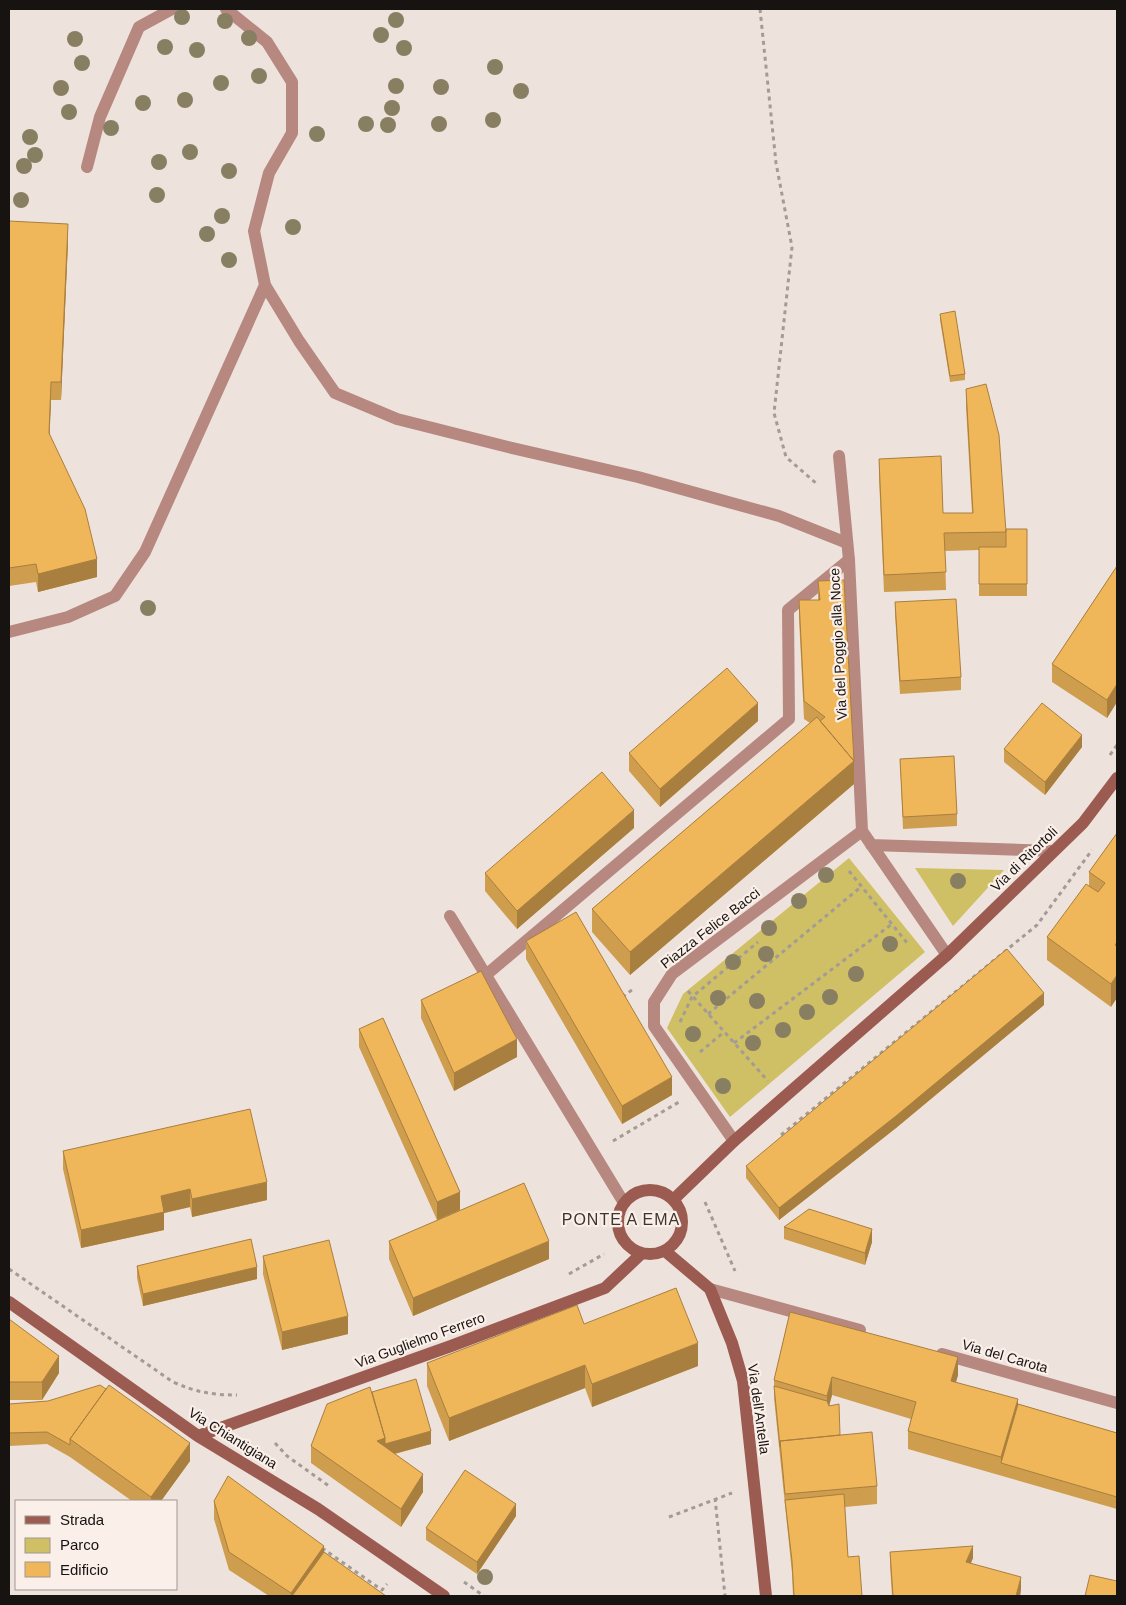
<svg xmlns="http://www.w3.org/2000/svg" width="1126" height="1605" viewBox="0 0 1126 1605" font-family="Arial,sans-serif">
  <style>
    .green { fill: #cfbf65 }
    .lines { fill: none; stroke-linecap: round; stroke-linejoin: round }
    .path { stroke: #a39b96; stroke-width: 3; stroke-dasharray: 4 4; stroke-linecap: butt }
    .lane { stroke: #b68880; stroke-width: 12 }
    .street { stroke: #b68880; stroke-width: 12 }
    .secondary { stroke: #9b5b50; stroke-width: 12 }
    .tree { fill: #887f63 }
    .wall { fill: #ce9d4d }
    .shaded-wall { fill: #a87f3f }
    .building { fill: #f0b65a; stroke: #a87f3f }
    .labels { text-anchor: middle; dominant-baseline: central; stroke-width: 4.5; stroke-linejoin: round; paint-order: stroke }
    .street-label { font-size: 14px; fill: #171311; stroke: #fbf0e9 }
    .quarter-label { font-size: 16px; letter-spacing: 1px; fill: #3d352f; stroke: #fbf0e9 }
  </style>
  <rect width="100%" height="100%" fill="#eee3dc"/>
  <path class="green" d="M849 858 925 952 730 1117 667 1028 683 994Z
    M915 868 1004 870 953 926Z"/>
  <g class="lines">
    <path class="path" d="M760 9 776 163 792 247 774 413 786 457 817 484
      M1110 755 1117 745
      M849 871 908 944
      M688 991 768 1081
      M624 998V996L633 989
      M708 1014 862 886
      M680 1022 692 997 758 942
      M734 1043 892 924
      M700 1052 724 1032
      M781 1135 1037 925 1092 850
      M613 1141 679 1102
      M705 1202 735 1271
      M9 1269 173 1382C196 1392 211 1395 237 1395
      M569 1274 604 1254
      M275 1443 287 1456 329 1486
      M715 1498 725 1596
      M669 1517 732 1493
      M322 1548 382 1590 387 1584
      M464 1582 484 1596"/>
    <path class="lane" d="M226 9 267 42 292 82V133L269 173 254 231 265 285 299 341 335 393 397 419 508 447 638 477 779 516 847 543
      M87 167 100 117 139 27 172 9
      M9 632 68 617 115 596 145 552 265 285
      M450 916 624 1203
      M486 975 789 719 788 610 849 560"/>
    <path class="street" d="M839 456 849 560 862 831
      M871 845 1053 851
      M734 1141 654 1026V1002L672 974 862 831 947 955
      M710 1289 860 1330
      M942 1354 1117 1403"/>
    <path class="secondary" d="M618 1222a32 32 0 1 1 64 0a32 32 0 1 1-64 0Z
      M673 1200 734 1141 947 955 1083 823 1117 778
      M665 1251 710 1289 732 1343 743 1381 766 1596
      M9 1302 198 1436 318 1509 444 1596
      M198 1436 451 1346 605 1288 641 1254"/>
  </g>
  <g class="tree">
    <circle cx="182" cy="17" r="8"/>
    <circle cx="396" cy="20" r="8"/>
    <circle cx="225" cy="21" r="8"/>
    <circle cx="381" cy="35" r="8"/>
    <circle cx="249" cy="38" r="8"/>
    <circle cx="75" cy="39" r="8"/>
    <circle cx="165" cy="47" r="8"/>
    <circle cx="404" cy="48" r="8"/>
    <circle cx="197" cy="50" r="8"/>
    <circle cx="82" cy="63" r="8"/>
    <circle cx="495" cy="67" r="8"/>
    <circle cx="259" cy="76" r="8"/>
    <circle cx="221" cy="83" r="8"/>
    <circle cx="396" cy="86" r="8"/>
    <circle cx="441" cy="87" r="8"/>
    <circle cx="61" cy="88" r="8"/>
    <circle cx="521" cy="91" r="8"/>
    <circle cx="185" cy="100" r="8"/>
    <circle cx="143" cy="103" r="8"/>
    <circle cx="392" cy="108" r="8"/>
    <circle cx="69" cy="112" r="8"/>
    <circle cx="493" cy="120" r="8"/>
    <circle cx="366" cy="124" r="8"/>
    <circle cx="439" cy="124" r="8"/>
    <circle cx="388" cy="125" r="8"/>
    <circle cx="111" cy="128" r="8"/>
    <circle cx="317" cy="134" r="8"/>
    <circle cx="30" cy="137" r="8"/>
    <circle cx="190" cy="152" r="8"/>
    <circle cx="35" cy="155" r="8"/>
    <circle cx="159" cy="162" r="8"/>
    <circle cx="24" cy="166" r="8"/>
    <circle cx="229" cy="171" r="8"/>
    <circle cx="157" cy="195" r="8"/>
    <circle cx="21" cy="200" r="8"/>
    <circle cx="222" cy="216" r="8"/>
    <circle cx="293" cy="227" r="8"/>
    <circle cx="207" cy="234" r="8"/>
    <circle cx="229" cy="260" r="8"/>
    <circle cx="148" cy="608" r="8"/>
    <circle cx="826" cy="875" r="8"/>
    <circle cx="958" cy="881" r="8"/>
    <circle cx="799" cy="901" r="8"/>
    <circle cx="769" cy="928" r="8"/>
    <circle cx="890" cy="944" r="8"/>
    <circle cx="766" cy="954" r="8"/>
    <circle cx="733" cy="962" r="8"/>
    <circle cx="856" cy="974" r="8"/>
    <circle cx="830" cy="997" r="8"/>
    <circle cx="718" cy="998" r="8"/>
    <circle cx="757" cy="1001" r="8"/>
    <circle cx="807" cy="1012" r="8"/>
    <circle cx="783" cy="1030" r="8"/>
    <circle cx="693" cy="1034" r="8"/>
    <circle cx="753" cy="1043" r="8"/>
    <circle cx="723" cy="1086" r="8"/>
    <circle cx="485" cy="1577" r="8"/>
  </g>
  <path class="wall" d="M9 221 68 242 61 400H51L49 435 97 577 38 592 36 582 9 586Z
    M940 314 965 374V380L950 382 940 320Z
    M966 389 1006 532 1027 529V596H979V550L945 551 946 590 884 592 879 477V459L943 513H972L966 407Z
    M1117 566V702L1107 718 1052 682V664Z
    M818 581 854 784 630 975 592 932V909L810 723 804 719 799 618V600H818Z
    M895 602 961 677V690L900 694 895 614Z
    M758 721 660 807 629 771V753Z
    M1082 747 1045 795 1004 762V749Z
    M900 759 957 814V826L903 829Z
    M634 828 517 929 485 891V873Z
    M1117 833 1111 1007 1047 960V937L1089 886V872Z
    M526 941 672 1095 622 1124 526 959Z
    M421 1000 517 1057 454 1091 421 1018Z
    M1044 1005 896 1128 779 1220 746 1178V1166Z
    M359 1029 460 1210 437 1220 359 1047Z
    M63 1151 267 1200 192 1217 190 1207 164 1213V1230L81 1248 63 1169Z
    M784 1227 872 1242 865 1265 784 1239Z
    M389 1241 549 1259 413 1316 389 1259Z
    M263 1256 348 1334 282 1350 263 1274Z
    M137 1266 257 1279 143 1306 137 1278Z
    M790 1312 958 1375 956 1382 1018 1404 1117 1433V1509L908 1449V1431L911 1419 832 1395 829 1406 840 1435 877 1486V1504L845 1507 848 1557 862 1596H793L792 1573 774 1398V1380Z
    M9 1319 59 1373 42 1400H9Z
    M584 1324 698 1366 592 1407 585 1388 449 1441 427 1386V1363Z
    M372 1392 431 1444 395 1454 423 1492 401 1527 311 1463V1446Z
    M9 1404 190 1461 161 1501H132L70 1457 47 1444 9 1446Z
    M214 1501 324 1552 386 1596H269L229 1570 214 1519Z
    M516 1516 477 1574 426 1540V1528Z
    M890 1552 973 1558 971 1563 1021 1589 1020 1596H892L890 1565Z"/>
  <path class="shaded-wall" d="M68 224V242L61 400V382Z
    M51 382V400L49 451V433Z
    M97 559V577L38 592V574Z
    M1117 684V702L1107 718V700Z
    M758 703V721L660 807V789Z
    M1082 735V747L1045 795V782Z
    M854 761V784L630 975V952Z
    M634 810V828L517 929V911Z
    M1117 975V998L1111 1007V984Z
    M1044 993V1005L896 1128 779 1220V1208Z
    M517 1039V1057L454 1091V1073Z
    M672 1077V1095L622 1124V1106Z
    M267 1182V1200L192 1217V1199Z
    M190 1189V1207L164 1213V1230L81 1248V1230L161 1196Z
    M460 1192V1210L437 1220V1202Z
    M872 1229V1242L865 1265V1253Z
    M549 1241V1259L413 1316V1298Z
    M257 1267V1279L143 1306V1294Z
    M348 1316V1334L282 1350V1332Z
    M698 1343V1366L592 1407V1384Z
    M59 1356V1373L42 1400V1382Z
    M958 1357V1375L951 1399V1381Z
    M585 1365V1388L449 1441V1418Z
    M832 1377V1395L827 1414V1396Z
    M1018 1399V1417L1001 1463V1457Z
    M431 1431V1444L385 1456V1444Z
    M385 1438V1456L377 1441Z
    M190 1443V1461L161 1501H151V1497Z
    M423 1474V1492L401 1527V1509Z
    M516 1504V1516L477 1574V1562Z
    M324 1546V1564L301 1596H291V1593Z
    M973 1546V1558L966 1574V1562Z
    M1021 1577V1589L1020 1596H1016Z"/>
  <path class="building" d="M9 221 68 224 61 382H51L49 433 85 509 97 559 38 574 36 564 9 568Z
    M955 311 965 374 950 376 940 314Z
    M986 384 999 435 1006 532 944 533 946 572 884 575 879 459 941 456 943 513H973L966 389Z
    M1006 529H1027V584H979V547H1006Z
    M1117 566V684L1107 700 1052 664Z
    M844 580 854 761 820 721 825 717 804 701 799 600H820L818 581Z
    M956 599 961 677 900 681 895 602Z
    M727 668 758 703 660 789 629 753Z
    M1042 703 1082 735 1045 782 1004 749Z
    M817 717 854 761 630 952 592 909Z
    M954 756 957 814 903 817 900 759Z
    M602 772 634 810 517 911 485 873Z
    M1117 833V942L1115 945 1117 947V975L1111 984 1047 937 1086 884 1098 892 1105 883 1089 872Z
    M576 912 672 1077 622 1106 526 941Z
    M1007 949 1044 993 896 1116 779 1208 746 1166Z
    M481 971 517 1039 454 1073 421 1000Z
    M383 1018 460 1192 437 1202 359 1029Z
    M250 1109 267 1182 192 1199 190 1189 161 1196 164 1212 81 1230 63 1151Z
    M524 1183 549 1241 413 1298 389 1241Z
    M809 1209 872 1229 865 1253 784 1227Z
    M251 1239 257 1267 143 1294 137 1266Z
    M329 1240 348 1316 282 1332 263 1256Z
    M676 1288 698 1343 592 1384 585 1365 449 1418 427 1363 577 1305 584 1324Z
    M790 1312 958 1357 951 1381 1018 1399 1001 1457 908 1431 916 1402 832 1377 827 1396 774 1380Z
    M9 1319 59 1356 42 1382H9Z
    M416 1379 431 1431 385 1444V1438L372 1392Z
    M100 1385 106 1389 70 1439V1445L47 1432 9 1433V1404L48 1401Z
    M109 1385 190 1443 151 1497 70 1439Z
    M774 1386 827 1401 829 1406 839 1404 840 1435 780 1441V1447Z
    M370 1387 385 1438 377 1441 423 1474 401 1509 311 1446 327 1404Z
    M1018 1404 1117 1433V1497L1001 1463Z
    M872 1432 877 1486 785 1494 780 1441Z
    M465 1470 516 1504 477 1562 426 1528Z
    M228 1476 324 1546 291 1593 229 1552 214 1501Z
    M844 1494 848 1557 859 1556 862 1596H794L792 1561 785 1500Z
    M973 1546 966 1562 1021 1577 1016 1596H893L890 1552Z
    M324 1552 386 1596H292Z
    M1090 1575 1117 1581V1596H1085Z"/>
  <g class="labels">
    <g class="street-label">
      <text transform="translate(838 644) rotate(-93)">Via del Poggio alla Noce</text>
      <text transform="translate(1024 859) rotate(-44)">Via di Ritortoli</text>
      <text transform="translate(710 928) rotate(-38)">Piazza Felice Bacci</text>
      <text transform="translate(420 1340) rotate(-20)">Via Guglielmo Ferrero</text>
      <text transform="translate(1005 1356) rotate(16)">Via del Carota</text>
      <text transform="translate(759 1409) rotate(82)">Via dell'Antella</text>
      <text transform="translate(233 1438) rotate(32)">Via Chiantigiana</text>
    </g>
    <g class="quarter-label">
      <text x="621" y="1219">PONTE A EMA</text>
    </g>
  </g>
  <rect width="1126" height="1605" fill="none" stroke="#171311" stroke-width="20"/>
  <rect x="15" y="1500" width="162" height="90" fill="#fbf0e9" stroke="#a09893"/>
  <rect x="25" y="1516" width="25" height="8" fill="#9b5b50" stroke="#a09893"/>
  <text x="60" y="1525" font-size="15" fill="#171311">Strada</text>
  <rect x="25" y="1538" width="25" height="15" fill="#cfbf65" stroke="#a09893"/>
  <text x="60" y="1550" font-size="15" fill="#171311">Parco</text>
  <rect x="25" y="1562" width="25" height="15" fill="#f0b65a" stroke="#a09893"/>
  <text x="60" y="1575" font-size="15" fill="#171311">Edificio</text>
</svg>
